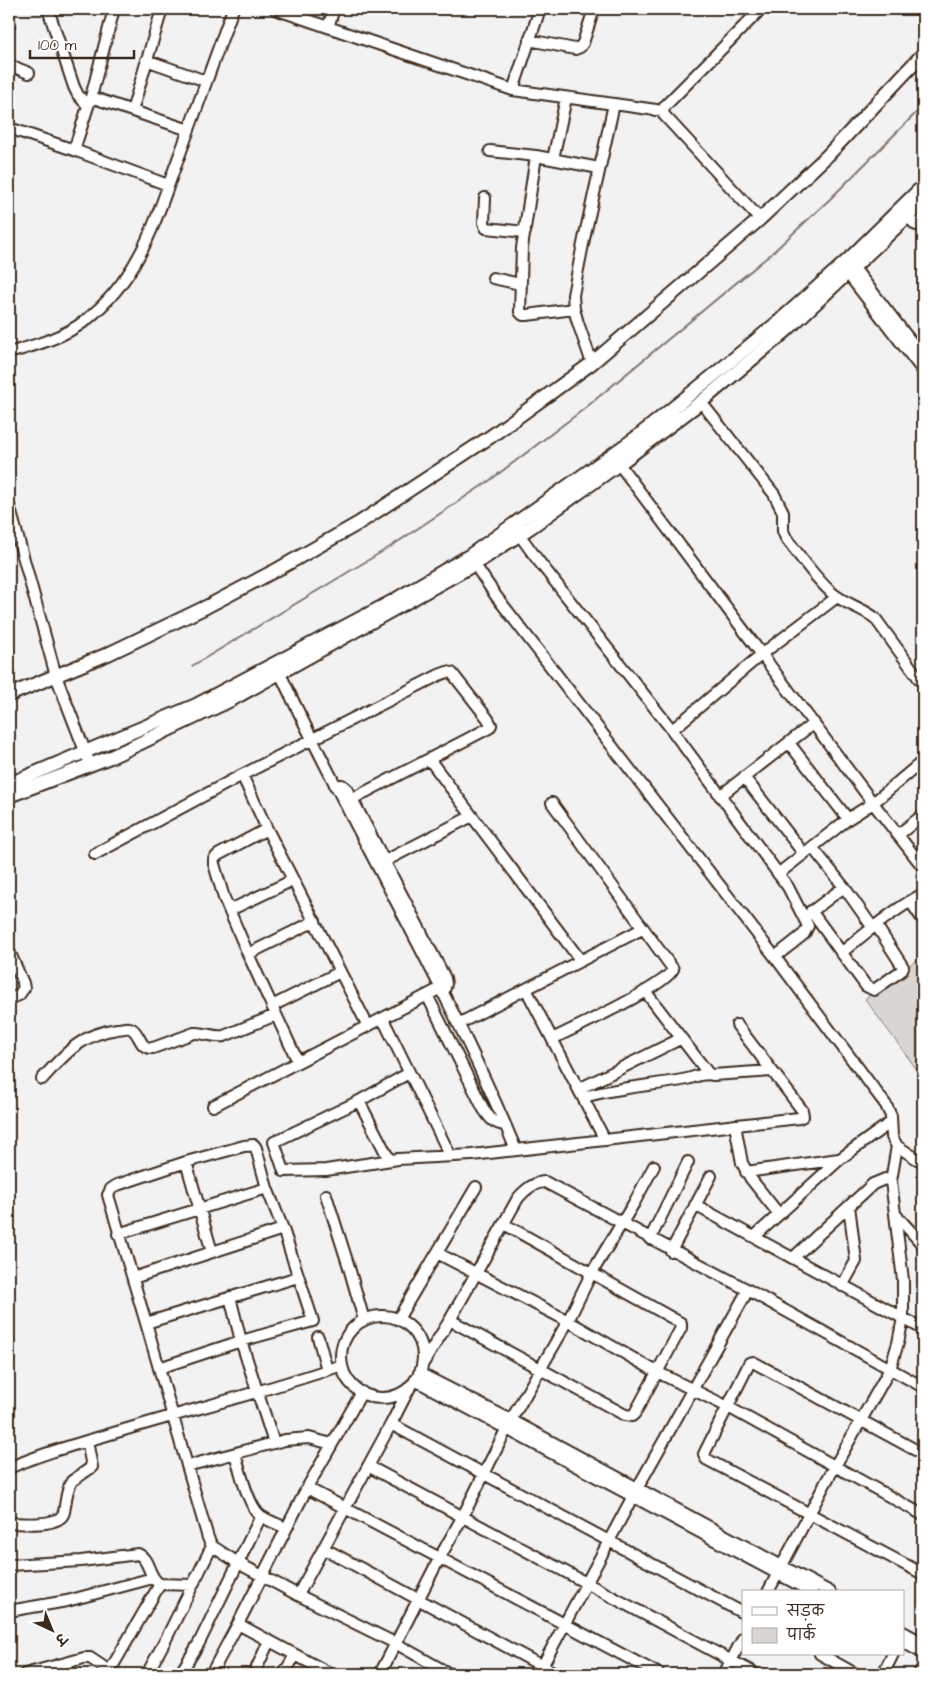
<svg xmlns="http://www.w3.org/2000/svg" width="932" height="1683" viewBox="0 0 932 1683" font-family="'Architects Daughter','Playpen Sans Deva',sans-serif">
  <style>
    .green { fill: #d8d5d2; stroke: #8a8078 }
    .lines { fill: none; stroke-linecap: round; stroke-linejoin: round }
    .stream { stroke: #827770; stroke-width: 2 }
    .minor-casing { stroke: #3b2a1e; stroke-width: 14 }
    .major-casing { stroke: #3b2a1e; stroke-width: 16 }
    .minor { stroke: #fff; stroke-width: 10 }
    .major { stroke: #fff; stroke-width: 12 }
  </style>
  <rect width="100%" height="100%" fill="#f3f2f2"/>
  <filter id="ink" filterUnits="userSpaceOnUse"><feTurbulence type="fractalNoise" baseFrequency=".02" numOctaves="2"/><feDisplacementMap in="SourceGraphic" scale="10" xChannelSelector="R" yChannelSelector="G"/><feConvolveMatrix kernelMatrix="1 2 1 2 8 2 1 2 1" color-interpolation-filters="sRGB"/></filter>
  <g filter="url(#ink)">
    <path class="green" d="M923 955V1078L865 999Z"/>
    <g class="lines">
      <path class="stream" d="M192 666 390 547 489 481 584 409 771 254 830 199 923 106"/>
      <defs>
        <path id="minor" d="M48 9 74 87 78 95 88 106
          M275 9 513 90 614 104 584 239 573 295 574 309 578 323 592 363
          M9 21V26
          M328 27 334 9
          M529 40 575 49 580 47 583 43 594 9
          M146 60 206 81
          M9 65 29 73
          M513 90 540 9
          M91 97 189 130
          M614 104 663 111
          M132 111 162 9
          M9 128 74 150 168 185
          M74 150 91 97 114 9
          M490 151 536 156
          M553 159 566 98
          M485 198 484 223 486 228 525 232
          M908 217 916 225 923 224
          M760 219 664 115 663 111 665 106 761 9
          M854 268 923 357
          M848 274 923 371
          M493 278 520 284
          M574 309 527 315H523L520 312 522 248 536 156 599 168
          M9 353C36 345 62 338 85 321 140 278 155 221 178 159 197 109 214 59 233 9
          M701 402 774 494 783 512V531L786 538C800 556 814 577 831 592 844 604 861 607 875 618L923 684
          M619 464 873 803 923 867
          M9 505 56 676 90 764
          M516 530 537 559 672 730 788 887 808 926 804 934 775 957
          M471 559 496 596 775 957 886 1105 891 1116 892 1137 897 1146 917 1159 923 1160
          M277 667C353 830 447 984 516 1150
          M672 730 762 654 837 597
          M789 743 848 819
          M429 759 581 961
          M242 775 267 829 368 1026
          M744 777 804 854
          M335 786 342 785 347 789 445 978 446 984 443 994
          M720 796 814 723
          M267 829 218 855 214 859V864L224 898 248 954 298 1062
          M898 835 923 815
          M812 847 844 887 873 928
          M95 854 242 775 439 675 447 672 452 673 488 719 491 725 489 728 352 799
          M385 861 472 816
          M778 874 848 819 873 803 923 761
          M910 901 923 920
          M230 910 293 880
          M811 911 866 986 874 990 901 971 903 967 876 925
          M807 915 844 887
          M9 951 23 983 24 988 19 995 9 999
          M841 953C867 932 893 910 923 894
          M248 954 315 921
          M526 989 605 1140
          M645 991 708 1073
          M427 995 483 1108C489 1117 493 1124 505 1125
          M272 1006 340 972
          M383 1019 450 1155
          M457 1023 464 1021 642 929
          M552 1039C574 1028 665 987 673 969L552 803
          M409 1073 359 1101 274 1142 284 1171 326 1170 398 1159 472 1155 799 1118 803 1116 802 1110 737 1025
          M42 1079C65 1054 81 1034 117 1029 122 1029 128 1026 132 1029 141 1035 139 1049 153 1048L194 1033C205 1032 213 1038 224 1036L276 1015
          M579 1089 680 1039
          M584 1097C618 1087 652 1086 687 1079 696 1077 704 1072 713 1075L772 1071
          M359 1101 389 1159
          M213 1106 441 988
          M735 1125 742 1163 751 1179 778 1213
          M186 1162 212 1252
          M746 1172 839 1159
          M326 1195 348 1264 364 1320
          M695 1205 923 1329
          M896 1215 923 1245
          M118 1234 267 1188
          M754 1237 840 1159 891 1122
          M650 1239 688 1162
          M671 1251 711 1176
          M437 1253 476 1187
          M793 1258 873 1184 885 1179 891 1181
          M133 1278 283 1229
          M842 1286 856 1261 849 1206
          M230 1297 241 1341 274 1443
          M341 1357a41 41 0 1 1 82 0a41 41 0 1 1-82 0Z
          M398 1319 437 1253 568 1321 657 1372 728 1407 923 1515
          M450 1320 625 1415 632 1416 635 1413 681 1328V1323L504 1224
          M146 1323 298 1277
          M318 1337 327 1370
          M422 1365 450 1320 518 1198C525 1190 534 1182 545 1182L748 1290 923 1387
          M159 1368 241 1341 313 1321 283 1229 267 1188 256 1148 254 1145 244 1146 186 1162 117 1185 111 1189 108 1195 146 1323 208 1538 212 1546 238 1563 298 1595 395 1643 450 1674
          M419 1373 511 1420 830 1592
          M415 1380 812 1592
          M411 1385 391 1424 743 1613
          M235 1454C240 1469 248 1507 261 1516 268 1521 278 1524 286 1528
          M923 1454 753 1362 749 1363 747 1368 704 1454 706 1459 923 1574
          M187 1466 285 1440 309 1438 332 1444
          M368 1466 756 1674
          M9 1468C41 1454 73 1445 107 1435 185 1411 264 1392 342 1365
          M307 1488 659 1674
          M9 1523C22 1523 60 1528 64 1512 66 1502 66 1490 72 1481L92 1467 87 1441
          M323 1548 557 1674
          M9 1565 81 1561 138 1554C150 1559 148 1578 160 1584L193 1585
          M768 1592 826 1482 890 1369 898 1343 903 1318V1280L891 1181 897 1146
          M298 1595 391 1424
          M9 1611 67 1601 153 1578
          M903 1632 923 1643
          M903 1642 923 1653
          M820 1654 856 1674
          M25 1674 84 1658H90L114 1674
          M108 1674 160 1584
          M147 1674 166 1639 212 1546
          M180 1674 199 1643 261 1516
          M211 1674 238 1624
          M254 1674 269 1641
          M284 1674 295 1655
          M331 1674 238 1624 307 1488 362 1392
          M380 1674 440 1557 463 1516 511 1420 568 1321 591 1274 634 1203 654 1166
          M538 1674 633 1496 748 1290
          M724 1674 743 1638
          M883 1674 893 1654
          M919 1674 923 1667"/>
        <path id="major" d="M9 695 108 654 206 607 280 568 359 523 490 437 592 363 760 219 828 155 923 54
          M9 784 196 705 393 601 469 556 637 437 714 375 777 323 848 260 923 186
          M9 796 113 756 231 700 475 564 531 527 619 464 701 402 787 330 923 202"/>
      </defs>
      <use href="#minor" class="minor-casing"/>
      <use href="#major" class="major-casing"/>
      <use href="#minor" class="minor"/>
      <use href="#major" class="major"/>
    </g>
  </g>
  <rect width="932" height="1683" fill="none" stroke="#fff" stroke-width="30"/>
  <rect x="15" y="15" width="902" height="1653" fill="none" stroke="#3b2a1e" stroke-width="2" filter="url(#ink)"/>
  <rect x="742" y="1590" width="162" height="65" fill="#ffffff" stroke="#b1aaa5"/>
  <rect x="752" y="1607" width="25" height="8" fill="#ffffff" stroke="#b1aaa5"/>
  <text x="787" y="1616" font-size="15" fill="#3b2a1e">सड़क</text>
  <rect x="752" y="1628" width="25" height="15" fill="#d8d5d2" stroke="#b1aaa5"/>
  <text x="787" y="1640" font-size="15" fill="#3b2a1e">पार्क</text>
  <g transform="translate(52 1630) rotate(136)" stroke="#ffffff" stroke-width="4" paint-order="stroke">
  <path d="M0-4L9 19L0 12L-9 19Z" fill="#3b2a1e"/>
  <text y="-8" font-size="14" font-weight="bold" text-anchor="middle" fill="#3b2a1e">उ</text>
  </g>
  <path d="M30 50v8h104v-8" fill="none" stroke="#3b2a1e" stroke-width="2.5"/>
  <text x="38" y="50" font-size="15" fill="#3b2a1e" stroke="#ffffff" stroke-width="4" paint-order="stroke">100 m</text>
</svg>
